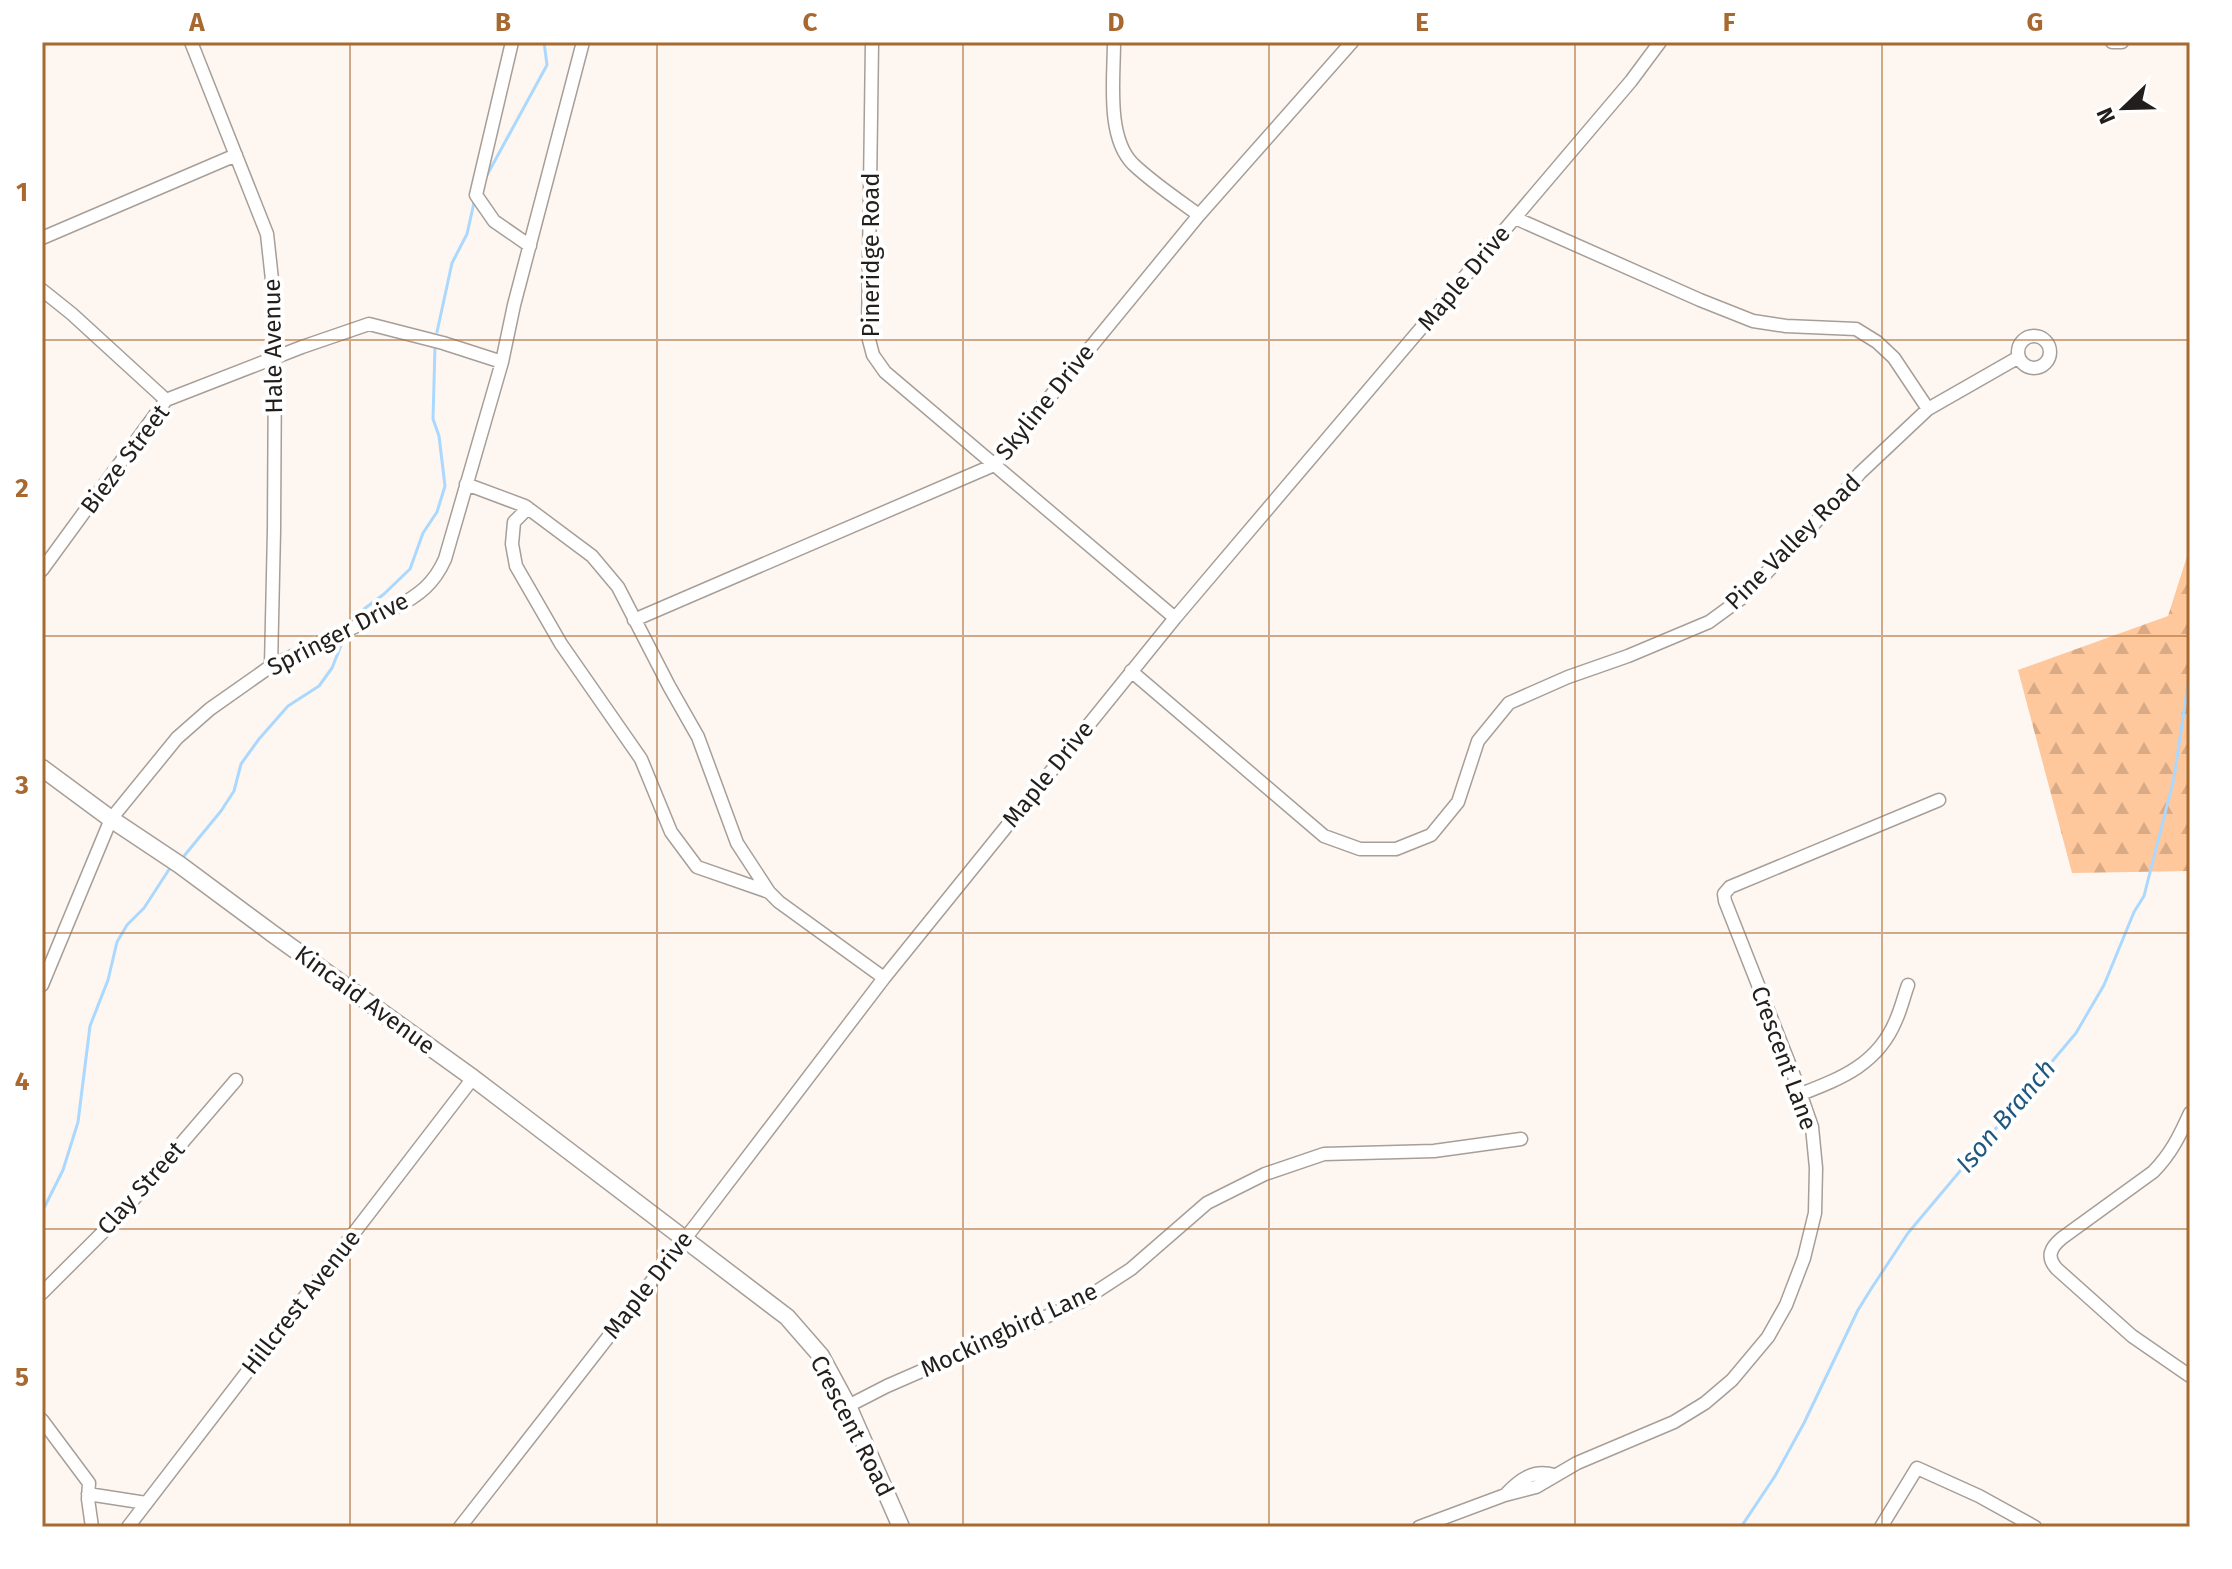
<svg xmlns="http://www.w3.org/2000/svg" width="2232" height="1569" viewBox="0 0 2232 1569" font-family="'Fira Sans',sans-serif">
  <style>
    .forest { fill: url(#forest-firs) }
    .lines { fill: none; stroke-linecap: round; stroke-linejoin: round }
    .stream { stroke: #abd8fe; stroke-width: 3 }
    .street-casing { stroke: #a79e98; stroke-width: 15 }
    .secondary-casing { stroke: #a79e98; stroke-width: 19 }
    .street { stroke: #fff; stroke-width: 12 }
    .secondary { stroke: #fff; stroke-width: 16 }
    .grid { fill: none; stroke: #a7692f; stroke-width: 2; stroke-opacity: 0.55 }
    .labels { text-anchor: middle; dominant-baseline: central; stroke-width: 8; stroke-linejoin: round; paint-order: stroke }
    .street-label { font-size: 24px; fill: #221e1c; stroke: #fff }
    .water-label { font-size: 26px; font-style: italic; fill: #1e5780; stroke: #fff }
    .neatline { fill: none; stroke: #a7692f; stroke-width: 3 }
    .grid-label { font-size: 26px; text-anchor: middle; font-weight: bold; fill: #a7692f }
  </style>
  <defs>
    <pattern id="forest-firs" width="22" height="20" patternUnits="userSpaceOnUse" patternTransform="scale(2)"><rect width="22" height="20" fill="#fec79c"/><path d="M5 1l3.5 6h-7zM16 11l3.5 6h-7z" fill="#d9aa86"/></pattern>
  </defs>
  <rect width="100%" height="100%" fill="#fef7f1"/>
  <path class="forest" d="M2190 547V871L2072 873 2018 670 2168 616Z"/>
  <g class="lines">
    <path class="stream" d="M486 177 547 65 544 42
      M437 332 452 263 467 234 475 198
      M364 609 384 594 410 569 423 533 437 512 445 486 439 436 433 419 435 346
      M184 856 221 811 234 791 241 764 259 739 288 706 319 686 332 668 344 638
      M42 1212 63 1170 78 1122 90 1026 108 980 117 942 127 925 144 908 170 868
      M1741 1527 1775 1476 1804 1423 1858 1310 1871 1289 1908 1233 2076 1033 2104 985 2134 912 2144 896 2174 778 2190 671"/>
    <defs>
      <path id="street" d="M191 42 267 234 274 298 275 359 274 530 271 666
        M512 42 476 195 494 221 530 246
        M872 42 868 336 873 355 885 372 1175 618
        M1114 42C1114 78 1106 137 1133 164 1153 183 1177 199 1199 215
        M2112 42H2122
        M1515 218 1700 300 1753 321 1786 326 1856 329 1877 342 1894 358 1928 409
        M42 238 236 155
        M42 290 72 314 166 400
        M2018 352a16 16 0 1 1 32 0a16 16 0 1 1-32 0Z
        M466 484 525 506 592 556 618 587 669 686 698 737 737 843 769 892 779 902 884 978
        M528 508 514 522 512 544 516 566 561 644 641 759 671 832 697 867 769 892
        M42 570 166 400 302 347 369 324 443 343 502 362
        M634 620 994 465 1199 215 1352 42
        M1131 671 1324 836 1360 849H1396L1431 835 1458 802 1478 741 1509 703 1568 677 1628 656 1709 622 1742 598 1837 500 1860 473 1928 409 2019 357
        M42 985 111 819 177 738 210 709 271 666 395 608C419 595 434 584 445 559L502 362 514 305 583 42
        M1801 1094C1842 1078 1878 1064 1896 1020 1901 1009 1904 996 1908 985
        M2190 1113C2180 1135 2171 1154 2153 1172L2062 1238C2050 1248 2046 1257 2057 1269L2132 1336 2190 1376
        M42 1293 120 1215 236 1080
        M848 1406 887 1386 1082 1301 1131 1269 1207 1203 1265 1174 1324 1154 1434 1151 1521 1139
        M42 1420 89 1483 88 1499 92 1527
        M88 1494 146 1503
        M1505 1495C1519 1480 1533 1469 1554 1475
        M128 1527 473 1078
        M460 1527 698 1222 884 978 1175 618 1631 81 1660 42
        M1419 1527 1505 1495 1536 1487 1577 1463 1674 1422 1705 1403 1732 1380 1768 1337 1786 1305 1804 1258 1815 1213 1816 1168 1812 1127 1796 1081 1725 901 1724 894 1730 887 1939 800
        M1881 1527 1917 1468 1979 1496 2035 1527"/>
      <path id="secondary" d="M42 768 111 819 180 865 273 934 473 1078 787 1317 821 1356 848 1406 901 1527"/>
    </defs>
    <use href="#street" class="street-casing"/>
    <use href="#secondary" class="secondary-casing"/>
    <use href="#street" class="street"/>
    <use href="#secondary" class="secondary"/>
  </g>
  <path class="grid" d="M350 42V1527M657 42V1527M963 42V1527M1269 42V1527M1575 42V1527M1882 42V1527M42 340H2190M42 636H2190M42 933H2190M42 1229H2190"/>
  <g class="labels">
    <g class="street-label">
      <text transform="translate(871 255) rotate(-90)">Pineridge Road</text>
      <text transform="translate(1464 278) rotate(-50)">Maple Drive</text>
      <text transform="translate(273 346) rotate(-91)">Hale Avenue</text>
      <text transform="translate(1045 402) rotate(-51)">Skyline Drive</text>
      <text transform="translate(125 459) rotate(-53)">Bieze Street</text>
      <text transform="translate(1793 542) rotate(-45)">Pine Valley Road</text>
      <text transform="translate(338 634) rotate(-27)">Springer Drive</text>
      <text transform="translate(1048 774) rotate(-51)">Maple Drive</text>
      <text transform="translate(365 1000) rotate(36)">Kincaid Avenue</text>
      <text transform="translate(1784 1058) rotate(70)">Crescent Lane</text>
      <text transform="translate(141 1188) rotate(-48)">Clay Street</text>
      <text transform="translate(648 1285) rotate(-52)">Maple Drive</text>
      <text transform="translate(301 1302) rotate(-52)">Hillcrest Avenue</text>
      <text transform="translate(1009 1330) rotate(-25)">Mockingbird Lane</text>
      <text transform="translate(852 1426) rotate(63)">Crescent Road</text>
    </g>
    <g class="water-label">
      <text transform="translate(2006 1116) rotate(-50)">Ison Branch</text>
    </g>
  </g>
  <rect width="2232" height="1569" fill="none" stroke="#ffffff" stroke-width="88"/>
  <g transform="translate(2124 108) rotate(247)" stroke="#ffffff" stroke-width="6" paint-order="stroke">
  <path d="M0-6L14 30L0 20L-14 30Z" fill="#221e1c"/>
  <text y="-12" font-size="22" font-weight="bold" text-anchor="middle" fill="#221e1c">N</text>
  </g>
  <rect x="44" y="44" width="2144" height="1481" class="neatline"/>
  <g class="grid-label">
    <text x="197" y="31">A</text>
    <text x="503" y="31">B</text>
    <text x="810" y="31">C</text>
    <text x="1116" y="31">D</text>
    <text x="1422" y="31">E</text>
    <text x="1729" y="31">F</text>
    <text x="2035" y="31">G</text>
    <text x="22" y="201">1</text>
    <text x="22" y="497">2</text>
    <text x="22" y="794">3</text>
    <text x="22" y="1090">4</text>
    <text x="22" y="1386">5</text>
  </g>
</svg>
